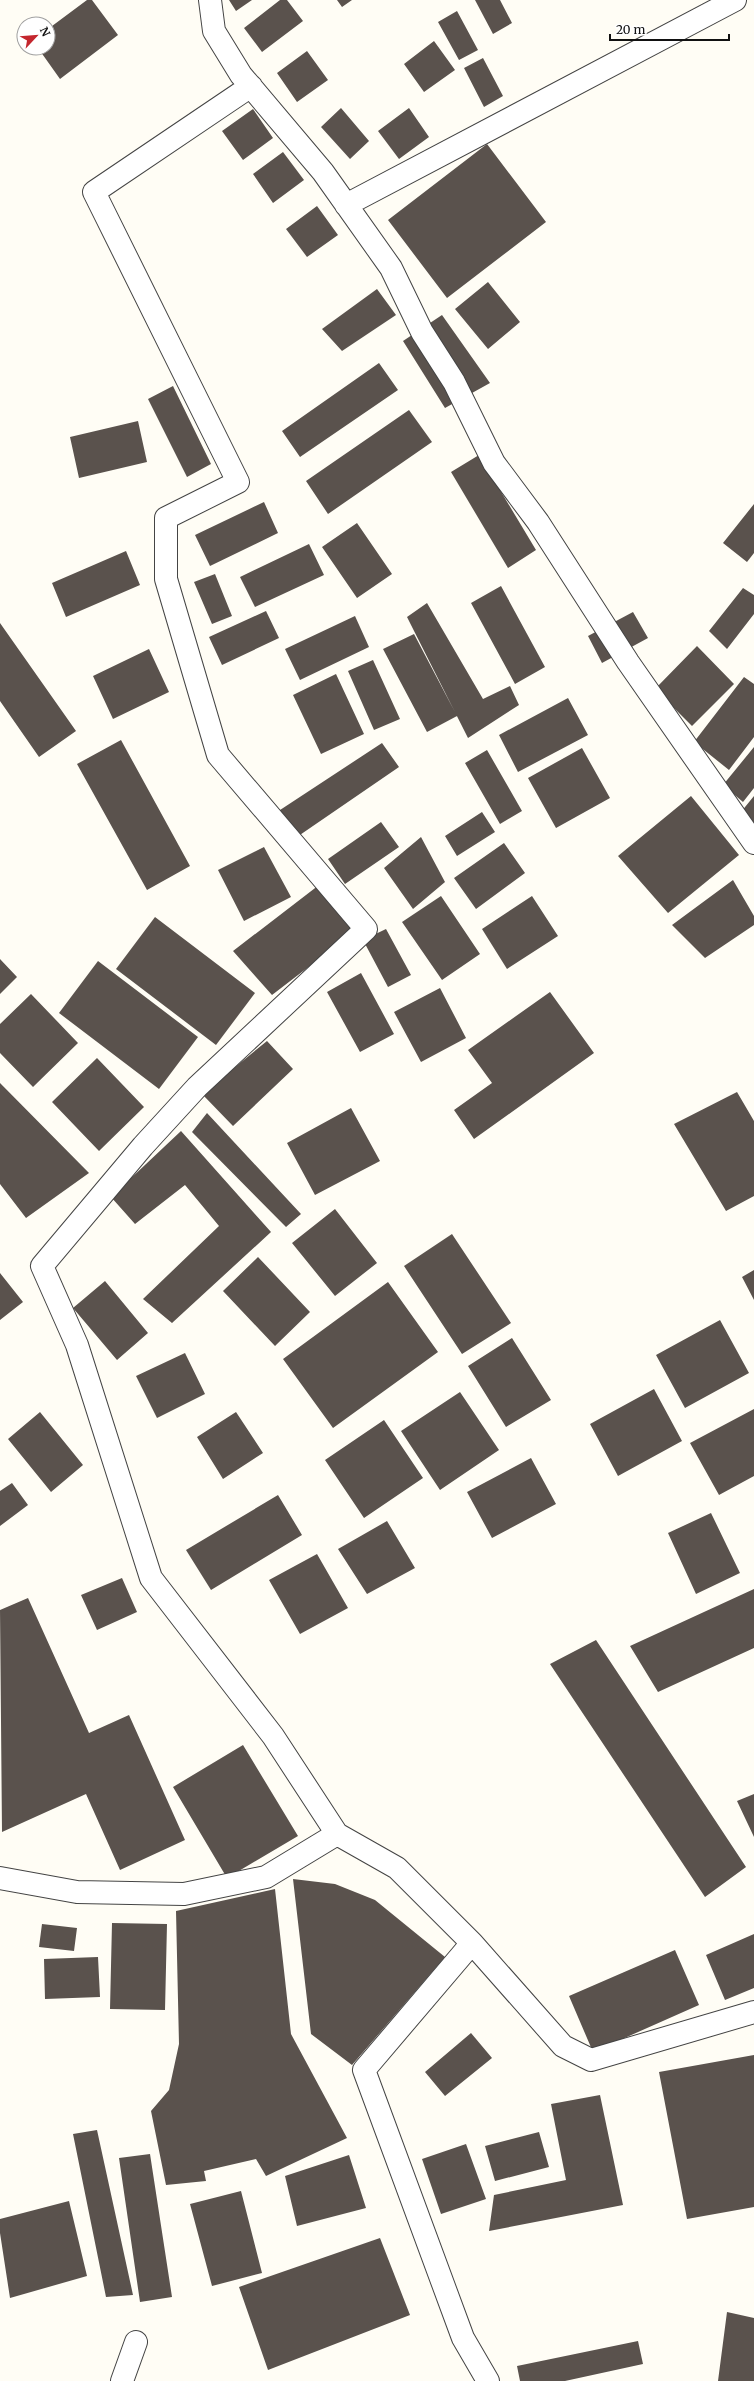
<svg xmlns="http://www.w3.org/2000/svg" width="754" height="2381" viewBox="0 0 754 2381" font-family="Merriweather,serif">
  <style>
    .building { fill: #5a524d }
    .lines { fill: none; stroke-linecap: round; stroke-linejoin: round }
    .minor-casing { stroke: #444; stroke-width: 24 }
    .minor { stroke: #fff; stroke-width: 22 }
  </style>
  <rect width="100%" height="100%" fill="#fffdf5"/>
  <path class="building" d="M87 0H92L118 35 60 79 38 48H48V29Z
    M229 0H252L236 11Z
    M280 0H287L303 21 262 52 244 28Z
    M337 0H352L342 7Z
    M475 0H500L512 23 493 34Z
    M457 11 478 50 459 60 438 22Z
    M434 41 455 70 424 92 404 64Z
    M307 51 328 80 297 102 277 73Z
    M483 58 503 96 484 107 464 68Z
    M341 108 369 141 350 159 321 127Z
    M409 108 429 137 399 159 378 131Z
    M253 109 273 138 243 160 222 131Z
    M487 144 546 222 447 298 388 220Z
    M283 152 304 180 273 203 253 174Z
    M317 206 338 235 307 257 286 229Z
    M488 282 520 322 488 349 455 309Z
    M377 289 396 315 342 351 322 329Z
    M442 315 490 383 445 408 403 341Z
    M379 363 398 390 300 457 282 431Z
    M173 386 211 464 187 477 148 399Z
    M409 410 432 442 328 514 306 481Z
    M138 421 147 462 79 478 70 437Z
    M479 455 536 550 508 568 451 472Z
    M264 502 278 533 210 566 195 535Z
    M754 504V553L747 562 723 543Z
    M357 523 392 574 357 598 322 547Z
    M309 544 324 575 255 607 240 577Z
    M126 551 140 585 66 617 52 583Z
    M215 574 232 616 212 624 194 582Z
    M501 586 545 667 515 684 471 603Z
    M743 588 754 595V614L727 649 709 631Z
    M427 603 483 699 510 686 519 705 468 738 407 617Z
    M266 611 279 638 222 665 209 637Z
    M633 612 648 638 602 663 588 636Z
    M355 616 369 647 300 680 285 649Z
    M0 623 76 731 39 757 0 701Z
    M414 634 457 716 427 732 383 649Z
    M697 646 734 684 692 726 655 689Z
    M149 649 169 692 113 719 93 676Z
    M373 660 400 719 374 730 348 671Z
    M336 674 364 734 321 754 293 695Z
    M744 677 754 684V737L729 770 694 742Z
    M568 698 588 735 518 772 499 735Z
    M121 740 190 866 147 890 77 764Z
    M382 743 399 767 294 839 277 812Z
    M754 747V788L743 802 723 785Z
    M582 748 610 798 556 828 528 778Z
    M487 750 522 811 500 824 465 763Z
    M691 796 739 855 668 913 618 856Z
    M754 796V842L732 823Z
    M482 812 495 832 457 856 445 836Z
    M381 822 399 847 345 884 328 859Z
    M421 837 445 882 413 909 384 868Z
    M504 843 525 873 476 909 454 878Z
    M264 847 291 897 244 921 218 870Z
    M733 880 754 916V925L705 958 672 925Z
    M319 885 354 932 272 995 233 951Z
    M441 896 480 954 442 980 402 922Z
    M532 896 558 936 507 969 482 929Z
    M155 917 255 993 216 1045 116 969Z
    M386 929 411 975 388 987 363 940Z
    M0 959 17 977 0 994Z
    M98 961 198 1037 159 1089 59 1013Z
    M361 973 394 1034 360 1052 327 992Z
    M440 988 466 1038 421 1062 394 1012Z
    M550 992 594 1053 474 1139 454 1110 492 1083 468 1050Z
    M31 994 78 1043 33 1087 0 1053V1024Z
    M267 1041 293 1069 233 1126 202 1094Z
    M97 1058 144 1107 99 1151 52 1102Z
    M0 1083 89 1173 26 1218 0 1184Z
    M737 1092 754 1121V1196L726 1211 674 1124Z
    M351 1108 380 1161 315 1195 287 1143Z
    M207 1113 301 1214 286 1227 192 1132Z
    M181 1131 271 1232 172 1323 143 1299 219 1226 185 1185 135 1224 111 1197Z
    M335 1209 377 1263 335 1296 292 1243Z
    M452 1234 511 1323 462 1354 404 1266Z
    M258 1257 310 1312 275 1346 223 1291Z
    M754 1270V1300L742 1277Z
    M0 1273 23 1302 0 1320Z
    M105 1281 148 1333 117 1360 73 1308Z
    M388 1282 438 1352 333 1428 283 1359Z
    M720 1320 749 1373 685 1408 656 1355Z
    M512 1338 551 1400 506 1427 468 1366Z
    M185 1353 205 1394 157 1418 136 1376Z
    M654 1389 682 1441 618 1476 590 1424Z
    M460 1392 499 1450 440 1490 401 1431Z
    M754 1409V1476L719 1495 690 1443Z
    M40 1412 83 1465 51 1492 8 1439Z
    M236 1412 263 1453 223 1479 197 1437Z
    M384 1420 423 1478 364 1518 325 1460Z
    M531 1458 556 1504 492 1538 467 1492Z
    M12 1483 28 1505 0 1526V1491Z
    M278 1495 302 1535 211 1590 186 1550Z
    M711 1513 740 1573 696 1594 668 1533Z
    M387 1521 415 1568 367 1594 338 1549Z
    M317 1554 348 1608 300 1634 269 1580Z
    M122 1578 137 1612 97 1630 81 1595Z
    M754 1589V1648L658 1692 630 1646Z
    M28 1598 89 1733 129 1715 185 1840 120 1870 86 1794 2 1832 0 1610Z
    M596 1640 746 1867 705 1897 550 1664Z
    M243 1745 298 1836 227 1878 173 1787Z
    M754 1794V1837L737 1801Z
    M293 1879 335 1884 375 1900 445 1957 352 2065 311 2034Z
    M275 1889 291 2034 347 2138 266 2176 256 2159 204 2171 206 2181 166 2185 151 2111 169 2090 179 2044 176 1911Z
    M112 1923 167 1924 165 2010 110 2009Z
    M42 1924 77 1928 74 1951 39 1947Z
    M754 1934V1988L725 2000 706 1955Z
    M675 1950 699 2005 593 2052 569 1996Z
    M98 1957 100 1997 45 1999 44 1959Z
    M471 2033 492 2058 445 2096 425 2072Z
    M754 2055V2207L687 2219 659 2072Z
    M600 2095 623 2205 489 2231 494 2195 566 2180 551 2104Z
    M97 2130 133 2295 106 2297 73 2134Z
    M539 2132 549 2167 495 2181 485 2146Z
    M466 2144 486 2199 441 2214 422 2159Z
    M150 2154 172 2297 140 2302 119 2158Z
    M349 2155 366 2208 297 2226 285 2176Z
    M241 2191 262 2273 212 2286 190 2204Z
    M69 2201 87 2276 10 2298 0 2233V2219Z
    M380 2238 410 2315 268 2370 239 2287Z
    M727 2312 754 2318V2381H718Z
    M638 2341 643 2364 565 2381H520L517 2366Z"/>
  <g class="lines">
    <defs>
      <path id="minor" d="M210 0 214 31 241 75 323 172 391 268 422 332 454 382 494 463 538 522 628 662 754 843
        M251 86 94 192 238 482 166 518V579L218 755 366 929 197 1087 143 1146 42 1266 77 1345 151 1578 273 1736 337 1834
        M346 205 735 0
        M0 1878 77 1892 184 1894 266 1877 337 1834 397 1868 472 1943 364 2070 463 2338 488 2381
        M472 1943 563 2046 591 2060 754 2012
        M122 2381 136 2342"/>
    </defs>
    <use href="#minor" class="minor-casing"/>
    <use href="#minor" class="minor"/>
  </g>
  <g transform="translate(36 36) rotate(64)"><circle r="19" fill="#ffffff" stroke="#a0a0a0"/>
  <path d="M0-3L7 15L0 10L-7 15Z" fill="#c4262e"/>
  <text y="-6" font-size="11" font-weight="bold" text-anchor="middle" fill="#111111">N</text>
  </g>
  <path d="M610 34v6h119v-6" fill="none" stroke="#111111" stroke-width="2"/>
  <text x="616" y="34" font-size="12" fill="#111111" stroke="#ffffff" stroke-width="3" paint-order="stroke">20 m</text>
</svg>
